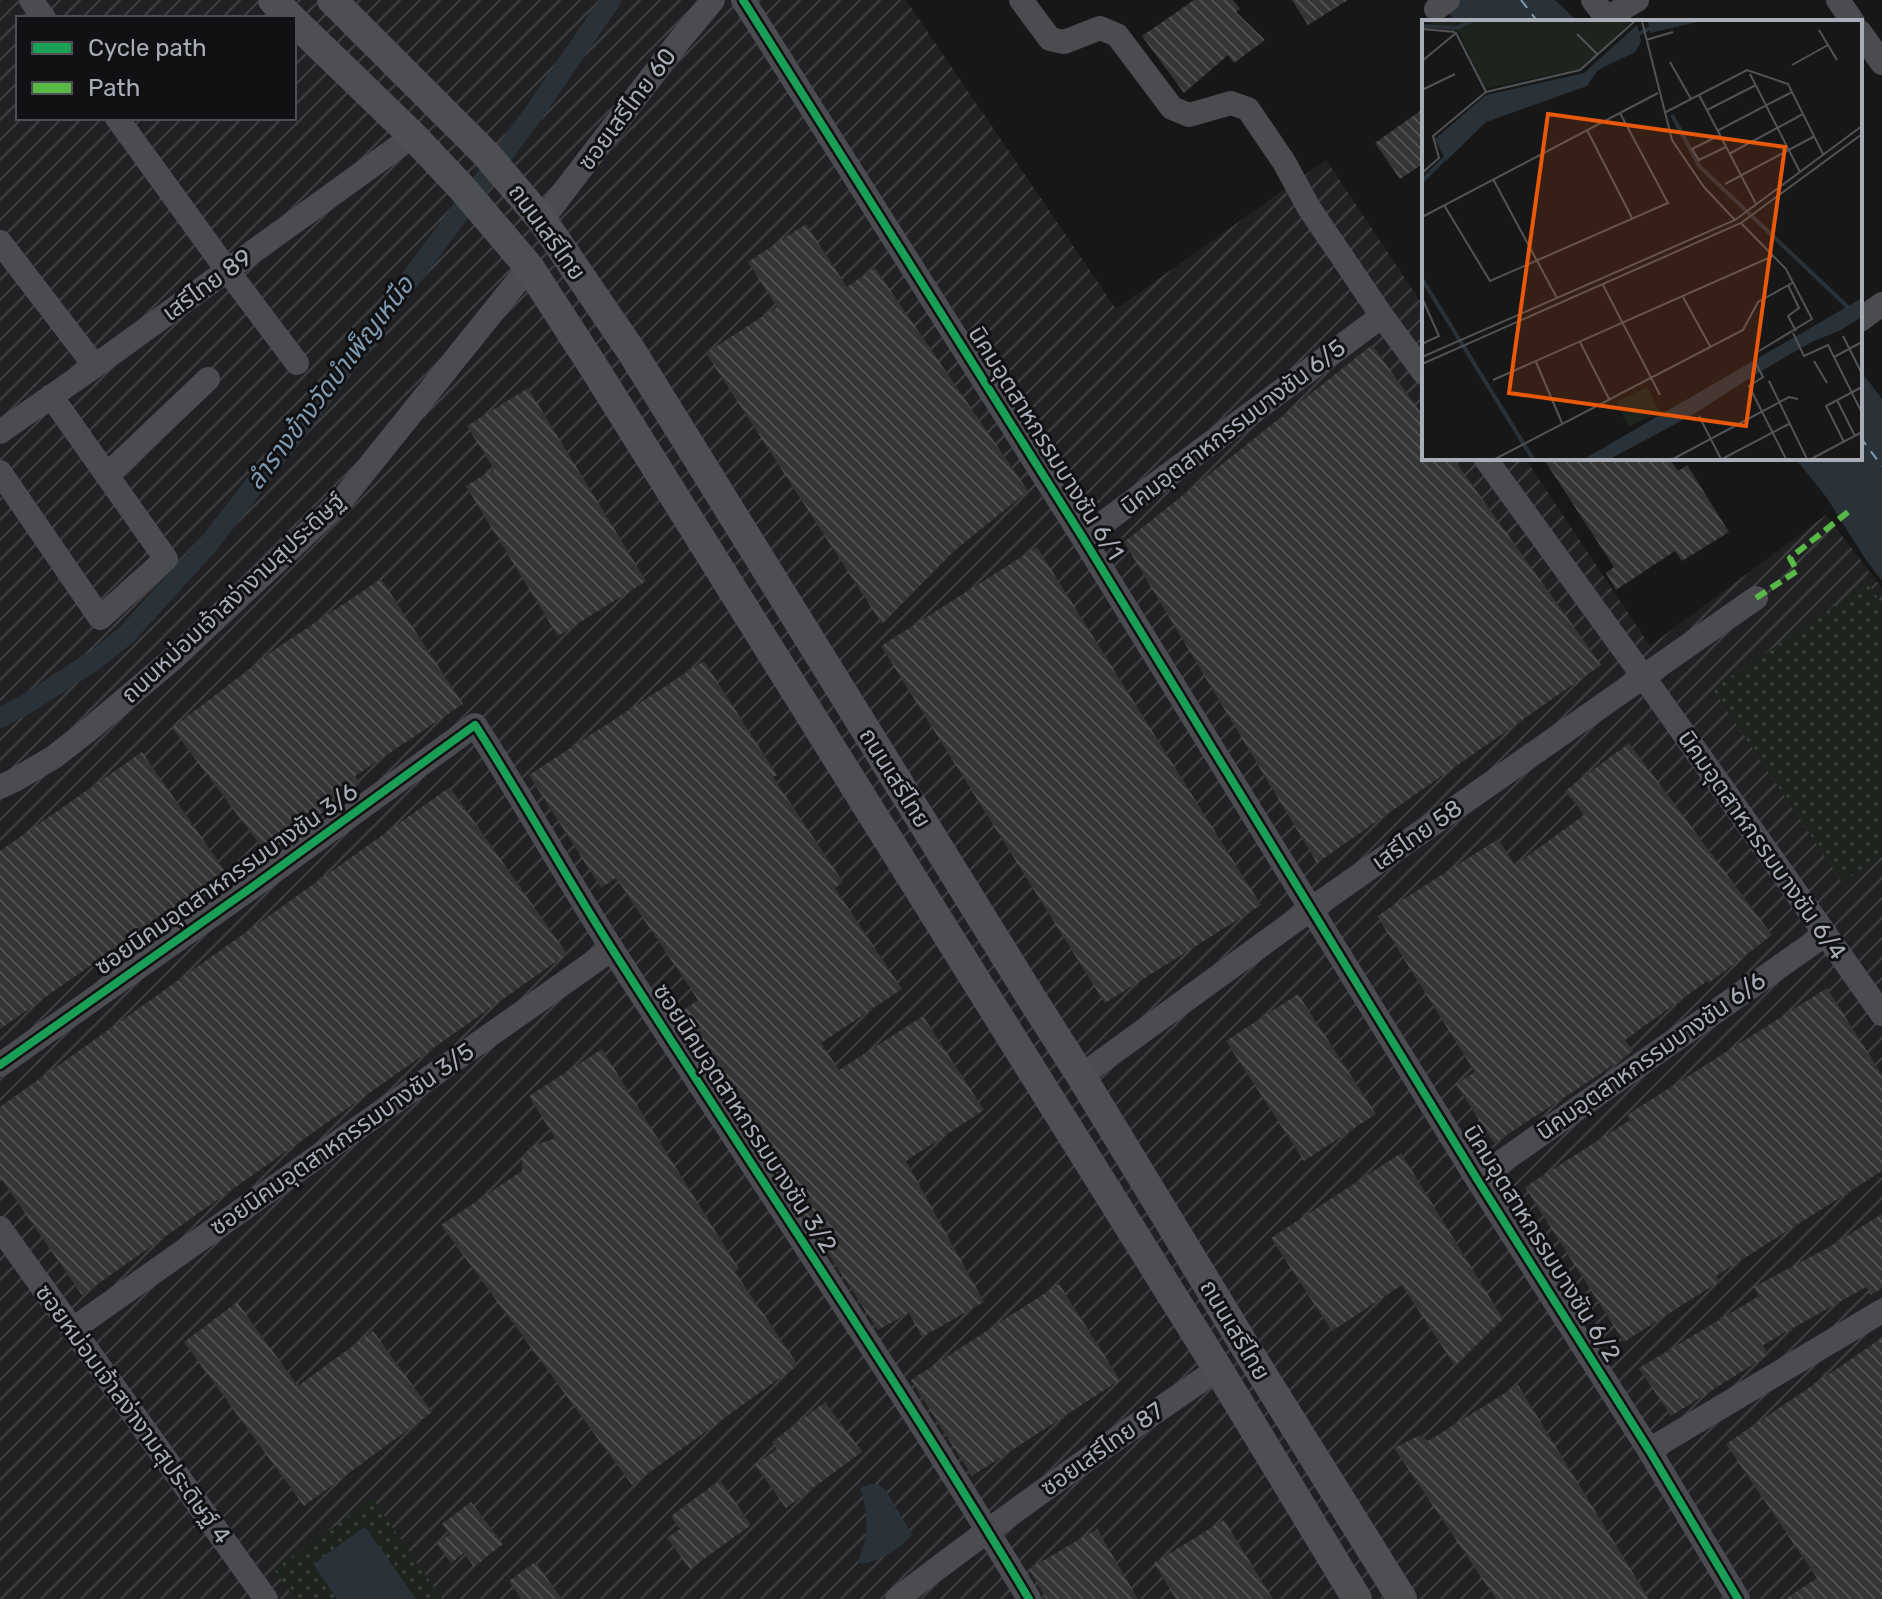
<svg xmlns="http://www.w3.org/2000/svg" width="1882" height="1599" viewBox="0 0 1882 1599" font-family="Rubik,'Noto Sans Thai',sans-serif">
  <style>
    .industrial { fill: url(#industrial-furrows); fill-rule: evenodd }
    .grass { fill: url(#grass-dots) }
    .water { fill: #2a3239 }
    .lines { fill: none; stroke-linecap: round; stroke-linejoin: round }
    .canal { stroke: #2a3239; stroke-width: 20 }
    .ferry { stroke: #7f9bb3; stroke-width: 2; stroke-dasharray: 10 8; stroke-linecap: butt }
    .building { fill: url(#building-back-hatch) }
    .minor { stroke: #4b4c50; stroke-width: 24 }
    .major { stroke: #4d4f52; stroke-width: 30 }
    .quiet { stroke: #58b947; stroke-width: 6; stroke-dasharray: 12 6; stroke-linecap: butt }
    .cycleway-casing { stroke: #111113; stroke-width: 13 }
    .cycleway { stroke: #1a9f57; stroke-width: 8 }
    .labels { text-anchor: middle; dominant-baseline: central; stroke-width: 6; stroke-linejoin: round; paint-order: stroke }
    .street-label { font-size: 24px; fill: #a8adb8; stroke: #111113 }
    .water-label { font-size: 26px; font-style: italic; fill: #7f9bb3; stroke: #111113 }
    .inset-river { fill: none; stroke: #2a3239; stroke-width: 4 }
    .inset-road { fill: none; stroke: #515357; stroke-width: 2 }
    .view { fill: #e8590c; fill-opacity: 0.15; stroke: #e8590c; stroke-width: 4 }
    .inset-edge { fill: none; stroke: #a8adb8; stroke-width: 4 }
  </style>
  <defs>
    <pattern id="industrial-furrows" width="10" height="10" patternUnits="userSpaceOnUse" patternTransform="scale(2)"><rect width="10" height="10" fill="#212123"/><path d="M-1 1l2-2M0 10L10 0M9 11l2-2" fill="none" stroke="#3e3f41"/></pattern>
    <pattern id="grass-dots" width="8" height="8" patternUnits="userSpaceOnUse" patternTransform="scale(2)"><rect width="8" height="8" fill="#1d241e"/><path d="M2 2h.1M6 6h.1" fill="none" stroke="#3b413d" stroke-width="1.8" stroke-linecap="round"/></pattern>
    <pattern id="building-back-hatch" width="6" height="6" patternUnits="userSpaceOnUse" patternTransform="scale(2)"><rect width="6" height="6" fill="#353536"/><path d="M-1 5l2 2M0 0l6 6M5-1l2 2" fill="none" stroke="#4f5051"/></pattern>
  </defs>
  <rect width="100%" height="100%" fill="#171717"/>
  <path class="industrial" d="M0 0H906L1116 309 1326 160 1424 307V458H1525L1650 646 1826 515 1882 588V1599H0ZM18 18H294V118H18Z"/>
  <path class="grass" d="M1868 583 1882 604V855L1842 882 1713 689Z
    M373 1499 442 1599H416L368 1531 364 1528 317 1570 337 1599H295L274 1569Z"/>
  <path class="water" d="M1440 0H1555L1578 22H1455Z
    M1860 370 1882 399V581L1866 560 1827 498 1795 458H1860Z
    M870 1484H878L886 1491 912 1534C901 1549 881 1560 862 1564L858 1561C869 1537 869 1513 860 1488Z
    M364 1527 368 1531 416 1599H337L317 1570 315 1565 319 1560Z"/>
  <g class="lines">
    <path class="canal" d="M0 718 28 703 95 660 126 635 207 546 313 410 533 114 611 0"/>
    <path class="ferry" d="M1521 0 1538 22
      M1860 437 1882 466"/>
  </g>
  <path class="building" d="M1194 0H1233L1240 9 1236 12 1265 40 1234 63 1228 55 1184 93 1142 36Z
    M1292 0H1348L1308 25Z
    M1424 108V163L1400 179 1375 143Z
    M806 224 847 287 875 268 1028 491 953 552 882 624 706 353 777 307 748 262Z
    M1372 345 1424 417V458H1453L1601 665 1317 863 1124 542Z
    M528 388 646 581 558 636 466 486 494 469 467 426Z
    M1543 458H1669L1678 471 1687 465 1729 532 1682 561 1675 551 1616 590 1606 573 1614 567Z
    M1037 547 1261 905 1105 1003 881 646Z
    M381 579 463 704 355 776 360 784 267 854 172 728 277 648Z
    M704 661 777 775 773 777 843 882 835 888 902 989 821 1043 839 1070 923 1016 984 1110 906 1161 984 1302 922 1337 909 1313 878 1330 748 1130 754 1126 679 1013 698 1000 616 878 601 888 529 775Z
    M1629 743 1772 935 1709 983 1707 981 1625 1040 1633 1051 1588 1082 1494 1143 1456 1084 1475 1072 1377 916 1498 839 1515 865 1584 815 1565 791Z
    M142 752 225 871 0 1029V851Z
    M450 787 567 954 82 1295 0 1177V1107Z
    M1827 988 1882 1075V1171L1716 1276 1720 1281 1624 1342 1525 1187 1630 1120 1627 1115Z
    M1298 994 1376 1114 1304 1161 1226 1041Z
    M602 1049 739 1269 735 1272 798 1365 632 1485 441 1225 522 1171V1159L530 1147 555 1138 529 1096Z
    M1401 1153 1503 1319 1455 1366 1402 1285 1332 1331 1271 1238Z
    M1882 1214V1288L1871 1295 1866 1287 1763 1345 1768 1355 1671 1416 1639 1368 1759 1296 1754 1287 1829 1247Z
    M1059 1284 1120 1380 972 1476 911 1380Z
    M237 1302 298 1386 373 1331 432 1412 304 1506 184 1342Z
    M1882 1338V1599H1785L1817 1578 1726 1444Z
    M1518 1385 1649 1599H1496L1394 1448 1420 1435 1428 1441Z
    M825 1402 862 1452 786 1508 755 1465 777 1449 772 1442Z
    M720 1480 751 1525 690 1569 667 1538 680 1529 671 1516Z
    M471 1502 503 1544 474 1567 464 1553 451 1563 437 1544 450 1534 442 1524Z
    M1224 1520 1273 1599H1176L1154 1563Z
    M1097 1529 1138 1599H1046L1029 1569Z
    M535 1562 562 1599H521L509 1581Z"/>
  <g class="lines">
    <path class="minor" d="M31 0 44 18
      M743 0 1083 538 1477 1179 1649 1450 1738 1599
      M1021 0 1050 39 1064 42 1100 28 1117 35 1172 108 1189 115 1231 103 1248 109 1284 162 1309 208 1382 316 1424 373
      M1593 0 1602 12 1610 16 1637 0
      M1838 0 1853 22
      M1436 9 1448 0
      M1860 32 1882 63
      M117 118 227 270 297 363
      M542 220 679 41 713 0
      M0 242 95 366
      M1860 320 1882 304
      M0 432 95 366 413 136
      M1485 458 1643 676 1882 1014
      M0 472 100 618 166 559 51 396
      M107 475 208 379
      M1083 538 1382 316
      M0 787 15 780 54 757 91 728 175 657 341 501 529 267
      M0 1065 255 885 475 725C523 799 566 877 614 952 752 1168 897 1379 1029 1599
      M1081 1076 1311 909 1756 598
      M1477 1179 1826 934
      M0 1228 266 1599
      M73 1329 612 949
      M1649 1450 1882 1311
      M897 1599C1001 1519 1109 1443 1218 1369"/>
    <path class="major" d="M273 0 291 18
      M332 0 486 154 542 220 632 352 1032 999 1081 1076 1246 1348 1402 1599
      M294 21 413 136 462 188 529 267 593 366 1218 1369 1357 1599"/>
    <path class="quiet" d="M1756 598 1797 571 1790 558 1848 512"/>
    <defs>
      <path id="cycleway" d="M743 0 1083 538 1477 1179 1649 1450 1738 1599
        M0 1065 255 885 475 725C523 799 566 877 614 952 752 1168 897 1379 1029 1599"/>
    </defs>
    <use href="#cycleway" class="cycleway-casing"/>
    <use href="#cycleway" class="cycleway"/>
  </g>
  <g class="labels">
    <g class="street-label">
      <text transform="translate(627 109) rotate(-53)">ซอยเสรีไทย 60</text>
      <text transform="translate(547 232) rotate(54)">ถนนเสรีไทย</text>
      <text transform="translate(207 285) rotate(-36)">เสรีไทย 89</text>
      <text transform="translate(1233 427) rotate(-37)">นิคมอุตสาหกรรมบางชัน 6/5</text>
      <text transform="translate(1046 443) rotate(58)">นิคมอุตสาหกรรมบางชัน 6/1</text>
      <text transform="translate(233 598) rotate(-43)">ถนนหม่อมเจ้าสง่างามสุประดิษฐ์</text>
      <text transform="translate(895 778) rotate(58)">ถนนเสรีไทย</text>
      <text transform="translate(1417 835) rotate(-35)">เสรีไทย 58</text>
      <text transform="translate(1762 845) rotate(55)">นิคมอุตสาหกรรมบางชัน 6/4</text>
      <text transform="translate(226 879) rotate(-35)">ซอยนิคมอุตสาหกรรมบางชัน 3/6</text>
      <text transform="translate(1651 1056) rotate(-35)">นิคมอุตสาหกรรมบางชัน 6/6</text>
      <text transform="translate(745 1118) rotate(57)">ซอยนิคมอุตสาหกรรมบางชัน 3/2</text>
      <text transform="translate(342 1139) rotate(-35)">ซอยนิคมอุตสาหกรรมบางชัน 3/5</text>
      <text transform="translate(1542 1243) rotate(58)">นิคมอุตสาหกรรมบางชัน 6/2</text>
      <text transform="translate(1235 1330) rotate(59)">ถนนเสรีไทย</text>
      <text transform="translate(133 1414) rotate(54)">ซอยหม่อมเจ้าสง่างามสุประดิษฐ์ 4</text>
      <text transform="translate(1102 1449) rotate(-35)">ซอยเสรีไทย 87</text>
    </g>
    <g class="water-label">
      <text transform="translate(330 383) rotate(-53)">ลำรางข้างวัดบำเพ็ญเหนือ</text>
    </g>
  </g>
  <g transform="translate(1422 20)">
    <rect width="440" height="440" fill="#171717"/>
    <path d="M0 1H210L160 48 63 69 36 10ZM225 367 238 392 207 407 194 382Z" fill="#1d241e"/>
    <path d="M226 1H280L228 13ZM215 5 219 22 213 32 176 50 165 66 64 102 24 141 13 119 64 75 162 53ZM440 278V297L417 311 377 327 270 395 188 439H162Z" fill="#2a3239"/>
    <path class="inset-river" d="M0 6 35 8 49 1M212 16 243 1M250 95 278 147 429 290M0 161 27 134M0 259 111 439M181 439 440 291"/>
    <path class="inset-road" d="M220 1 250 120 282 167 313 200M0 9 33 12M397 10 415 40M155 14 175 34M224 20 251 12M0 41 34 13 64 72M248 42 269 79M370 45 406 25M328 54 378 152M0 70 33 54M277 75 334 184M285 90 334 65M242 93 325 50 366 64 401 134M165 110 210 198M295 111 370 72M298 115 270 129 277 140 304 127M307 134 381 94M0 153 17 138 11 116 64 72 158 50 213 1M71 159 135 278M303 164 393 116M22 185 68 261 246 183 198 93M0 197 236 73M319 203 364 249 390 299 337 331M181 265 238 375M366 265 377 288 366 296 374 311M261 277 288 326M0 278 17 316 0 324M371 313 382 336 406 325 440 393M421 316 440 354M158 322 187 379M0 337 313 200 440 106M412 337 440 322M332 340 341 357 327 366 364 439M392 341 405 363M114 342 140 403M0 344 319 203 440 114M71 360 351 236M347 361 385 439M415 380 433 416M277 396 299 439M422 422 404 386 440 367M73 439 321 310 336 282 372 262M251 439 367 377 376 379M300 439 367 404M389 439 440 412"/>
    <path class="view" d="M126 94 363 127 324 406 87 373Z"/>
    <rect width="440" height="440" class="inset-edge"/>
  </g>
  <rect x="16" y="16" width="280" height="104" fill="#111113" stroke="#4d4f55" stroke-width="2"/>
  <rect x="32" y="42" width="40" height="12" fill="#1a9f57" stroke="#4d4f55" stroke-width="2"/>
  <text x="88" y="56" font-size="24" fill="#a8adb8">Cycle path</text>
  <rect x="32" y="82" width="40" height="12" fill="#58b947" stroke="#4d4f55" stroke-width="2"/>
  <text x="88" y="96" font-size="24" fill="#a8adb8">Path</text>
</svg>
